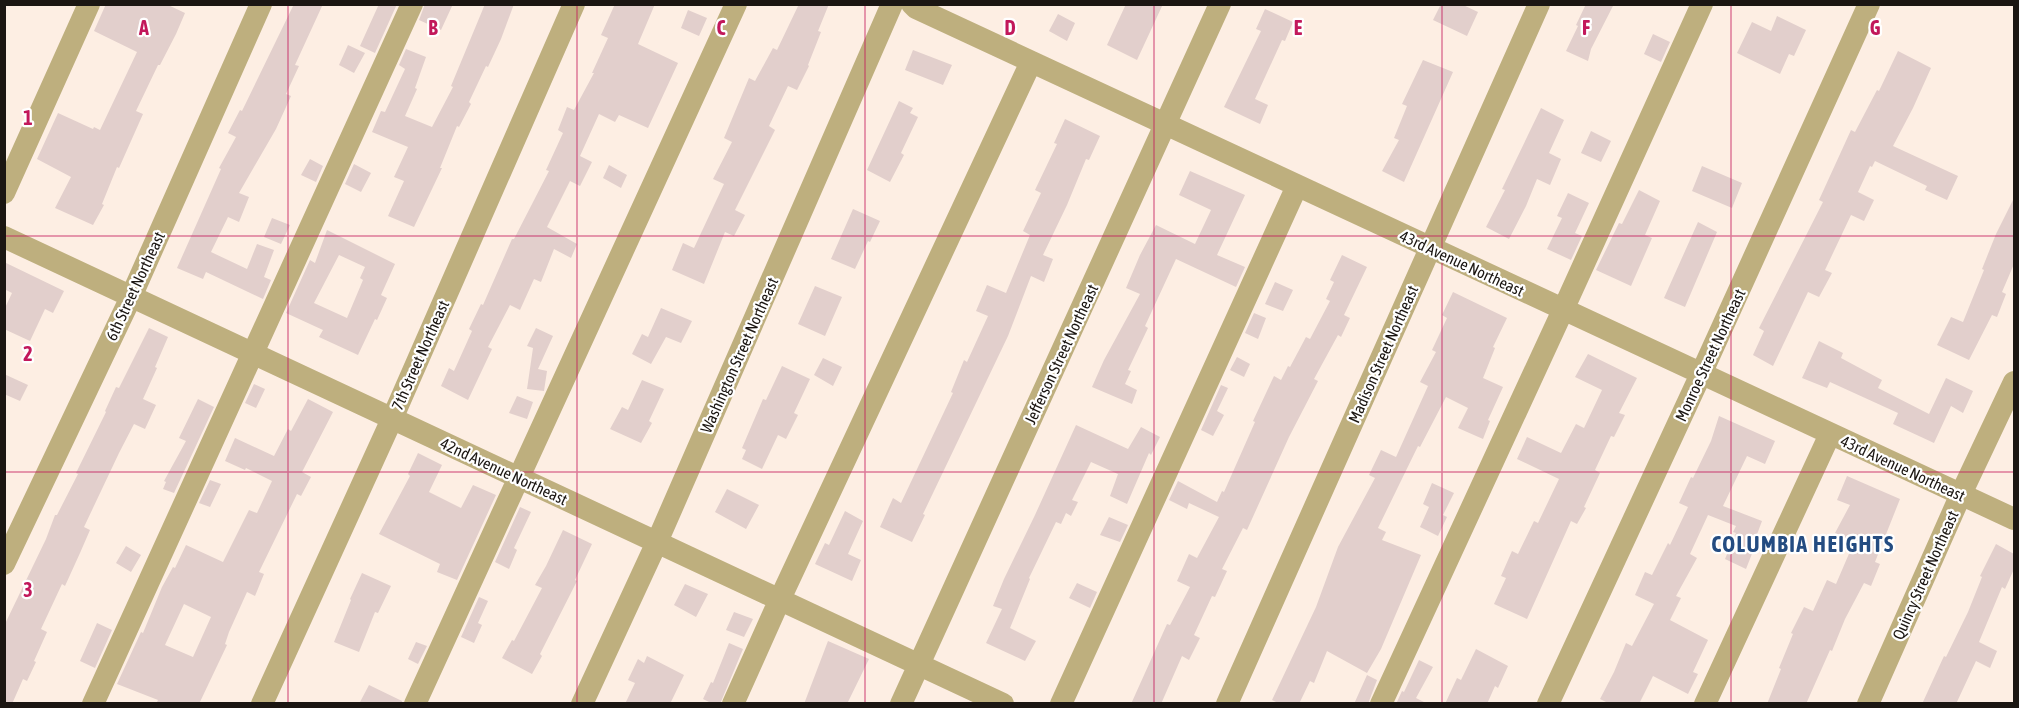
<svg xmlns="http://www.w3.org/2000/svg" width="2019" height="708" viewBox="0 0 2019 708" font-family="'Asap Condensed',sans-serif">
  <style>
    .building { fill: #e2cfcc; fill-rule: evenodd }
    .lines { fill: none; stroke-linecap: round; stroke-linejoin: round }
    .minor { stroke: #beaf7e; stroke-width: 22 }
    .grid { fill: none; stroke: #c2185b; stroke-width: 1.5; stroke-opacity: 0.55 }
    .labels { text-anchor: middle; dominant-baseline: central; stroke-width: 4.5; stroke-linejoin: round; paint-order: stroke }
    .street-label { font-size: 16px; fill: #1b1612; stroke: #fff }
    .district-label { font-size: 22px; font-weight: bold; letter-spacing: 1.5px; fill: #244c81; stroke: #fff }
    .grid-label { font-size: 20px; text-anchor: middle; font-weight: bold; fill: #c2185b; stroke: #fff; stroke-width: 4.5; stroke-linejoin: round; paint-order: stroke }
  </style>
  <rect width="100%" height="100%" fill="#fdeee3"/>
  <path class="building" d="M106 4H166L185 13 176 34 160 65H158L136 111 143 114 119 168 117 167 102 204 104 205 93 225 55 208 71 177 37 159 58 113 93 129 94 127 100 130 137 52 94 31Z
    M294 4H323L295 65 299 66 286 94 291 96 276 129 239 193 249 197 239 222 228 217 211 252 247 269 257 244 274 250 264 277 271 280 263 299 206 272 203 279 177 268 221 169 219 168 236 137 228 133 240 110 242 111Z
    M379 4H397L375 53 360 46Z
    M425 4H453L441 30 419 20Z
    M485 4H514L501 39 488 67 486 66 469 102 471 104 459 127 457 126 440 168H442L414 227 388 216 404 181 394 177 408 147 372 132 381 111 385 112 405 69 399 65 406 49 426 57 415 88 417 89 405 116 432 127 453 87 451 86Z
    M615 4H655L638 44 678 63 648 128 619 115 615 122 599 114 580 156 592 162 580 186 570 181 547 227 577 244 571 258 554 249 541 282 534 279 520 310 510 305 488 347 492 349 468 400 441 386 449 368 454 371 472 331 469 329 481 304 483 305 512 239H514L549 171 546 170 563 133 558 130 567 107 574 110 594 73H592L608 38 601 35Z
    M799 4H829L818 31 821 32 808 65 809 66 797 90 788 86 769 126 775 130 735 210 745 215 734 236 725 232 704 284 672 270 683 243 694 248 724 184 713 179 732 142 724 138 749 78 755 81 773 48 777 50Z
    M1126 4H1163L1137 60 1107 45Z
    M1441 4H1461L1478 12 1467 36 1433 20Z
    M1586 4H1614L1591 49 1588 61 1566 51 1578 26 1576 25Z
    M1265 9 1293 22 1285 41 1282 40 1255 99 1268 105 1260 124 1224 107 1261 31 1256 29Z
    M688 10 707 18 699 36 681 28Z
    M1058 14 1075 23 1067 41 1049 31Z
    M1777 16 1806 30 1794 56 1789 54 1780 74 1737 53 1752 22 1771 31Z
    M1653 34 1670 42 1661 62 1644 54Z
    M348 45 365 53 354 73 339 65Z
    M913 50 952 65 943 85 905 70Z
    M1898 51 1931 68 1913 108 1893 146 1958 176 1947 200 1925 190 1927 186 1875 161 1872 167 1870 166 1858 192 1874 200 1864 221 1851 215 1825 270 1832 273 1819 297 1808 292 1773 366 1753 355 1764 331 1759 328 1823 202 1819 200 1851 130 1855 132 1877 90 1879 91Z
    M1423 60 1453 72 1404 182 1382 171 1399 140 1394 138 1407 106 1402 104Z
    M899 101 913 108 910 113 918 117 901 153 904 155 890 182 867 170Z
    M1541 108 1564 120 1549 153 1561 159 1550 185 1537 179 1526 206 1509 239 1486 227 1505 190 1502 189Z
    M1065 119 1100 136 1089 160 1086 159 1067 205 1043 255 1053 259 1044 282 1031 276 1008 336 923 514 925 515 912 542 880 527 893 498 901 503 953 393 951 392 964 360 967 362 988 316 976 311 987 285 1006 293 1030 235 1023 231 1041 193 1035 190 1057 144 1054 143Z
    M1591 131 1611 141 1601 162 1581 153Z
    M310 159 323 166 316 182 301 175Z
    M354 164 371 173 361 192 345 184Z
    M609 165 627 175 621 188 603 178Z
    M1702 166 1742 183 1732 208 1692 191Z
    M1190 171 1245 195 1217 255 1245 267 1236 287 1176 259 1145 326 1148 328 1128 370 1131 371 1125 384 1137 390 1132 404 1092 387 1104 360 1140 294 1126 288 1140 255 1156 225 1195 244 1211 210 1179 195Z
    M1639 190 1660 201 1645 235 1652 238 1631 286 1596 270 1619 223 1622 224Z
    M1568 193 1589 203 1575 233 1582 236 1571 260 1547 249 1562 218 1557 216Z
    M2014 198V264L2002 292 2006 294 1997 317 1992 315 1969 360 1937 345 1951 317 1963 322 1984 270 1982 269 1996 234Z
    M853 209 880 221 870 242 868 241 855 269 831 259Z
    M272 218 290 225 281 244 264 237Z
    M1698 222 1717 232 1685 307 1664 298Z
    M327 230 395 264 381 295 387 298 377 320 375 319 358 355 319 337 323 330 286 313 310 260 315 263ZM339 255 365 267 360 278 363 280 347 318 314 303Z
    M1342 255 1367 267 1344 315 1350 318 1341 337 1338 335 1314 379 1318 381 1289 437 1247 530 1243 528 1222 569 1227 571 1215 597 1212 596 1194 635 1200 638 1189 660 1182 656 1161 704H1131L1167 624 1170 625 1190 587 1177 581 1189 554 1197 558 1219 517 1189 503 1187 509 1169 500 1178 481 1217 502 1222 491 1224 492 1255 422 1253 421 1274 376 1281 380 1288 366 1290 367 1306 337 1310 339 1330 301 1326 299 1334 282 1330 280Z
    M4 262 64 291 53 313 45 309 30 341 4 329V310L12 293 4 289Z
    M1275 282 1293 290 1283 311 1265 304Z
    M815 286 842 297 825 336 798 324Z
    M1453 292 1507 318 1493 347 1495 348 1483 378 1503 387 1488 420 1490 421 1483 439 1458 428 1468 408 1446 397 1420 447 1418 446 1378 528 1386 532 1382 540 1421 555 1381 649 1367 673 1327 651 1314 683 1310 681 1299 704H1280L1272 700 1316 607 1338 547 1375 478 1369 475 1381 450 1396 457 1428 386 1420 382 1436 352 1432 350 1447 318 1442 315Z
    M661 308 692 321 681 343 666 337 651 364 632 354 642 334 648 337Z
    M1254 313 1266 318 1258 339 1245 333Z
    M149 328 168 337 155 367 157 368 143 399 156 405 145 429 134 424 119 453 84 527 90 530 80 553 65 586 62 584 41 629 47 632 34 661 36 662 27 681 23 679 12 704H4V626L46 539 55 515H57L78 474 76 473 106 412 105 411 116 387 119 388Z
    M536 328 553 336 538 369 547 371 544 391 527 389 533 348 527 346Z
    M1819 341 1843 353 1841 358 1882 380 1878 388 1929 414 1946 378 1973 391 1963 413 1951 406 1934 443 1893 424 1898 413 1830 382 1827 388 1802 378Z
    M1588 354 1637 378 1619 413 1625 415 1614 437 1611 436 1595 470 1600 473 1584 507 1586 508 1577 524 1571 521 1527 619 1494 604 1506 578 1501 576 1512 551 1518 554 1534 521 1538 523 1559 479 1517 459 1527 437 1561 453 1576 424 1584 428 1602 390 1575 377Z
    M1237 357 1250 364 1244 377 1230 370Z
    M823 358 842 367 833 386 814 375Z
    M782 366 810 379 794 413 798 415 786 439 778 435 762 469 742 459 746 450 742 448 763 399 766 400Z
    M4 374 28 385 20 401 4 394Z
    M642 380 664 389 649 421 652 423 641 443 610 429 622 407 628 410Z
    M254 384 265 389 256 408 245 403Z
    M1221 385 1228 388 1217 411 1224 415 1213 436 1201 430Z
    M517 396 533 402 527 419 509 413Z
    M198 399 214 407 174 493 163 489 166 482 164 481 186 441 179 438Z
    M308 399 333 412 302 472 311 477 301 496 297 494 259 572 264 574 255 596 247 592 229 632 225 644 227 645 199 704H156L158 700 117 684 141 632 143 633 162 587 173 567 175 568 186 545 223 562 249 510 257 513 272 481 246 468 245 470 225 461 235 438 274 456 288 429 291 431ZM184 604 211 617 193 657 165 645Z
    M1719 416 1775 441 1765 464 1747 456 1723 506 1762 521 1753 545 1755 546 1746 569 1725 559 1736 533 1733 532 1736 526 1708 515 1690 554 1697 558 1676 596 1681 598 1670 620 1708 640 1693 672 1698 674 1688 694 1653 676 1639 704H1610L1600 699 1614 672 1626 643 1632 646 1654 604 1635 595 1645 572 1652 575 1668 543 1670 545 1688 507 1679 503 1691 477 1693 478 1711 441Z
    M1076 425 1128 449 1141 427 1160 437 1151 455 1149 453 1127 504 1110 496 1118 474 1091 462 1072 500 1078 502 1071 516 1066 513 1061 524 1056 522 1029 578 1030 579 1010 628 1036 641 1025 661 986 643 1002 609 993 606 1004 579 1035 515Z
    M418 453 442 465 429 492 461 508 473 485 496 495 457 580 437 572 440 564 379 534 410 476 408 474Z
    M1847 476 1900 499 1875 562 1880 564 1871 586 1864 583 1845 619 1832 651 1830 650 1806 704H1767L1781 669 1779 668 1793 634 1791 633 1804 607 1813 611 1827 580 1836 584 1854 542 1835 533 1850 505 1837 500Z
    M210 480 221 484 210 507 199 503Z
    M1432 483 1454 493 1443 515 1447 517 1438 536 1420 527 1429 507 1423 504Z
    M727 489 759 505 746 529 715 512Z
    M520 507 531 512 514 548 517 550 509 569 495 562Z
    M845 511 863 521 848 554 861 560 852 581 815 564 825 543 829 545Z
    M1109 517 1128 525 1120 542 1100 535Z
    M563 530 592 544 575 580 577 581 540 654 542 656 532 674 502 658 512 640 514 641 542 588 535 585 546 566Z
    M1996 544 2014 554V569L2005 589 2002 587 1979 642 1997 651 1990 668 1976 661 1956 704H1922L1944 656 1946 657 1968 612 1982 577 1980 576Z
    M126 546 141 555 131 572 116 563Z
    M362 573 391 586 378 613 375 612 359 652 334 642 351 600 350 599Z
    M1077 583 1097 592 1090 608 1069 598Z
    M685 584 708 594 696 617 674 605Z
    M479 597 488 601 478 623 482 625 474 643 461 637Z
    M734 612 753 619 744 637 726 630Z
    M97 623 112 630 95 668 80 661Z
    M828 641 869 659 847 704H804Z
    M416 642 427 646 418 664 408 659Z
    M729 643 743 649 720 704H713L703 699 711 682 713 683Z
    M1476 649 1508 666 1498 688 1495 686 1487 704H1445L1457 678 1461 680Z
    M647 656 684 675 670 704H625L635 683 628 680 638 659 644 663Z
    M1419 660 1433 667 1416 698 1428 704H1396L1402 691 1404 692Z
    M1367 675 1377 680 1368 704H1354Z
    M369 685 402 701V704H359Z"/>
  <g class="lines">
    <path class="minor" d="M912 4 916 8 2014 519
      M4 193 89 4
      M4 237 1003 704
      M4 564 131 297 261 4
      M93 704 412 4
      M262 704 392 419 574 4
      M415 704 736 4
      M582 704 657 542 892 4
      M733 704 780 599 1031 62
      M901 704 1220 4
      M1061 704 1297 186
      M1227 704 1539 4
      M1381 704 1563 310 1702 4
      M1548 704 1701 374 1869 4
      M1705 704 1830 434
      M1868 704 1961 494 2014 382"/>
  </g>
  <path class="grid" d="M288 4V704M577 4V704M865 4V704M1154 4V704M1442 4V704M1731 4V704M4 236H2014M4 472H2014"/>
  <g class="labels">
    <g class="street-label">
      <text transform="translate(1462 263) rotate(25)">43rd Avenue Northeast</text>
      <text transform="translate(135 286) rotate(-65)">6th Street Northeast</text>
      <text transform="translate(1061 354) rotate(-65)">Jefferson Street Northeast</text>
      <text transform="translate(1383 354) rotate(-66)">Madison Street Northeast</text>
      <text transform="translate(420 355) rotate(-66)">7th Street Northeast</text>
      <text transform="translate(739 355) rotate(-66)">Washington Street Northeast</text>
      <text transform="translate(1710 355) rotate(-65)">Monroe Street Northeast</text>
      <text transform="translate(1903 468) rotate(25)">43rd Avenue Northeast</text>
      <text transform="translate(504 471) rotate(25)">42nd Avenue Northeast</text>
      <text transform="translate(1925 575) rotate(-66)">Quincy Street Northeast</text>
    </g>
    <g class="district-label">
      <text x="1803" y="544">COLUMBIA HEIGHTS</text>
    </g>
  </g>
  <g class="grid-label">
    <text x="144" y="35">A</text>
    <text x="433" y="35">B</text>
    <text x="721" y="35">C</text>
    <text x="1010" y="35">D</text>
    <text x="1298" y="35">E</text>
    <text x="1586" y="35">F</text>
    <text x="1875" y="35">G</text>
    <text x="28" y="125">1</text>
    <text x="28" y="361">2</text>
    <text x="28" y="597">3</text>
  </g>
  <rect width="2019" height="708" fill="none" stroke="#1b1612" stroke-width="12"/>
</svg>
